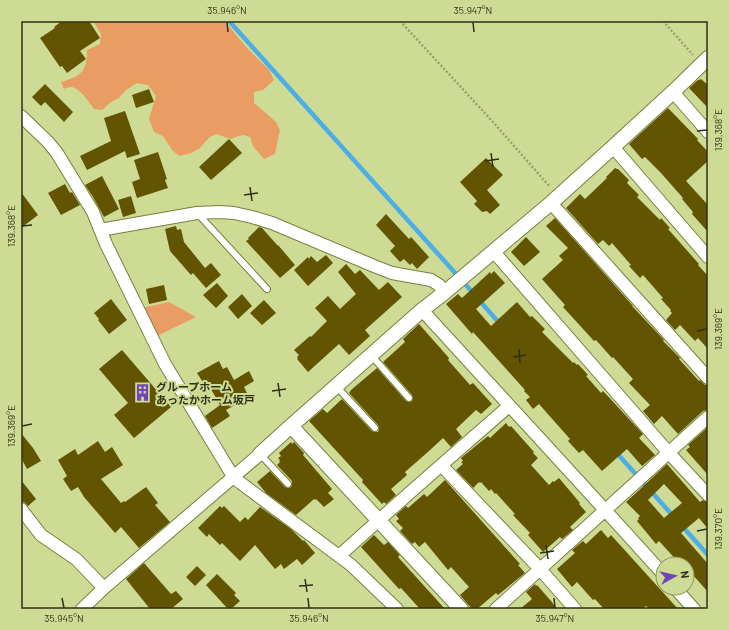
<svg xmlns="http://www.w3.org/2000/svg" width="729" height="630" viewBox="0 0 729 630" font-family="Barlow,'Noto Sans JP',sans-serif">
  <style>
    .green { fill: #e99d62 }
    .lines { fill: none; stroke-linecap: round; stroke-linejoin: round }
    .stream { stroke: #4daee6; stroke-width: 4.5 }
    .building { fill: #625400; fill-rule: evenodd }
    .service-casing { stroke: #75813d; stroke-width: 8 }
    .minor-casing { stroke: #75813d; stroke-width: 14 }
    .tertiary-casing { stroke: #75813d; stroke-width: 16 }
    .path { stroke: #97a16a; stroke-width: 2.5; stroke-dasharray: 2 2; stroke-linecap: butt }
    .service { stroke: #fff; stroke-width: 6 }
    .minor { stroke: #fff; stroke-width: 12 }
    .tertiary { stroke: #fff; stroke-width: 14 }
    .ticks { fill: none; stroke: #2d3115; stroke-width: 1.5 }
    .labels { text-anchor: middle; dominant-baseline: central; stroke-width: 4; stroke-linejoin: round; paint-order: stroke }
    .poi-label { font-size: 11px; font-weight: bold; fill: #2d3115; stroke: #cedb95; text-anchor: start }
    .neatline { fill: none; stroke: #2d3115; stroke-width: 1.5 }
    .ticks-label { font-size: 10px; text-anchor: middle; fill: #2d3115 }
  </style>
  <rect width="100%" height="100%" fill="#cedb95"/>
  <path class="green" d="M93 21H225L246 47 269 70 274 80 263 90 254 92V103L276 122 280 130 275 154 264 159 253 146 250 137 244 135 238 136 231 139 216 134 210 137 205 142 200 148 191 153 179 156 172 150 163 136 154 132 149 119 156 96 148 85 137 83 126 90 119 98 111 102 102 110 94 109C89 102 80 88 71 87 68 87 66 88 64 89L61 82C82 76 87 71 87 50L100 44 101 34Z
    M169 302 196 317 155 337 142 308Z"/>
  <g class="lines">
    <path class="stream" d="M229 21 474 294
      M479 300 500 324
      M615 451 674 517
      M682 526 708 555"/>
  </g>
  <path class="building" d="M62 21H89L100 38 80 51 86 59 67 73 62 66 60 67 40 38 55 28 54 27Z
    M701 79 708 85V108L689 88 698 80H699Z
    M45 84 73 112 64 122 45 102 41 106 32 97Z
    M149 89 154 102 136 108 132 95Z
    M668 108 698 139 697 140 708 152V161L686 181 708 205V232L692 214 693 212 682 199 683 198 661 173 645 157 642 159 629 144Z
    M125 111 140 154 127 158 125 151 87 170 80 156 111 141 104 118Z
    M229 139 242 153 211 180 199 167Z
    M158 152 167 179 165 180 168 188 137 198 132 182 140 179 134 160Z
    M486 158 503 175 487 190 500 205 490 214 487 211 482 212 474 204 477 201 460 182Z
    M615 168 617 169H618L629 180 627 183 639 195 637 197 660 220 661 218 670 228 668 229 699 264 698 265 708 276V349L698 338 695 341 680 325 675 330 666 320 672 313 670 311 671 310 661 299 663 298 643 275 640 278 629 266 631 265 612 243 609 246 603 240 598 244 566 208 580 194 585 199 607 178 606 177Z
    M102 176 119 209 104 217 93 197 85 185Z
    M65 184 70 193 72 192 80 205 61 215 48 193Z
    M21 192 38 215 21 228Z
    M131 196 136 213 123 217 118 200Z
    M386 214 409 239 411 237 429 257 417 269 412 263 410 265 404 259 400 262 390 251 395 246 376 225Z
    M555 218 633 306H632L664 340 663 341 680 358 679 359 699 381 700 380 705 385H708V410L703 411 678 434 662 416 654 424 643 411 650 405 629 383 633 379 613 357 612 358 596 340 594 341 563 307 565 305 542 279 563 260 559 256 568 248 546 226Z
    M176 226 177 230 181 229 184 242 205 268 211 263 221 275 206 288 193 273 191 275 170 251 165 229Z
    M259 227 262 228 278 246V245L295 265 280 278 246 241 249 239 248 238Z
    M526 237 540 252 524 266 511 252Z
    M326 255 333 263 308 286 294 270 308 257 309 259 311 256 317 262Z
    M346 264 355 274 360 270 379 290 388 282 402 297 365 330 370 336 349 355 339 344 308 372 297 359 298 358 297 357 299 355 294 350 310 336 311 337 327 321 315 308 328 296 340 309 356 294 338 272Z
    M494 271 505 283 476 309 491 326 517 302 530 317 532 316 545 329 542 332 573 363 574 362 577 365 578 364 588 375 586 376 601 393 603 391 643 434 639 438 655 455 642 466 627 449 602 471 583 450 579 453 568 441 570 439 539 404 533 409 526 400 530 397 524 391 525 390 473 332 472 334 446 304 458 294 462 298 490 272 491 274Z
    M217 283 228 296 216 308 203 295Z
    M164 285 167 300 149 304 146 289Z
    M242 294 252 306 238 319 228 307Z
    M111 299 127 320 109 334 98 320 99 319 94 313Z
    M264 300 276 313 262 325 250 313Z
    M419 324 449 358 448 360 470 385 473 383 492 404 481 414 476 410 456 429 462 437 451 447 443 438 429 451 405 472 407 475 391 489 396 495 386 504 384 502 382 504 362 482 363 480 309 421 323 409 327 413 342 399 372 431 374 432H378L379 429 378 425 349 393 351 390 377 368 406 401 410 402 412 401 413 398 412 395 383 362 405 342 403 339Z
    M122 350 171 407 134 438 114 415 128 403 99 369Z
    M219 361 223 369 227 367 234 380 249 371 254 381 244 387 249 397 226 410 230 416 212 428 205 416 220 405 207 382 204 384 197 373Z
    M506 423 509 427 511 426 534 452 533 453 538 458 531 465 549 485 553 481 554 482 559 478 580 503 579 504 586 512 571 526 570 527 573 530 562 539 560 537 543 552 528 535 530 533 513 515 515 514 496 493 495 494 491 489 489 491 481 482 480 483 479 482 473 488 456 470 463 464 461 462 463 461 461 458 488 436 490 438Z
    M708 427V475L686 450 690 447 688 445Z
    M21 433 33 448 41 461 27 469 21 458Z
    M98 441 105 452 112 447 123 465 101 479 121 503 124 501 125 502 146 487 158 503 155 505 170 522 139 548 121 527 115 533 84 497 78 487 71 491 63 479 67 476 58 460 75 449 78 455Z
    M291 442 292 444 294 442 304 453 303 455 332 489 328 493 334 499 324 507 316 499 315 500 314 499 296 515 266 493 257 482 270 471 285 487 289 488 291 487 292 485V481L277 465 280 462 279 461 280 460 278 458 281 456 279 453Z
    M667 464 700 502 703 500 708 502V529L699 518 681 533 708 564V592L693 575 687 581V564H680L659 541 656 544 637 521 639 519 638 518 640 516 626 502 636 493ZM664 484 682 503 664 518 648 500Z
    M21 480 36 499 28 506 24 502H21Z
    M445 480 520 564 518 565 525 573 498 595 496 593 477 609H472L460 595 469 587 451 567 448 570 425 542 419 547 415 542 412 544 400 531 403 528 396 521 399 519 396 515 406 506 408 508 424 494 427 497Z
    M220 506 222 508 224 506 240 522 245 517 248 520 260 507 291 529 303 541 304 540 315 553 302 565 297 559 284 569 281 564 275 569 255 545 240 561 222 543 220 545 209 534 207 537 198 528Z
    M601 530 608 538 611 535 678 609H650L646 606 642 609H604L595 599 593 600 577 582 572 587 557 569 575 553 572 550 583 541 586 544Z
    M374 535 384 545 388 542 400 555 398 557 445 609H420L401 588 399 589 361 547Z
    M144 563 171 594 176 591 183 599 171 609H150L126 579Z
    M197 566 206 575 195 586 186 577Z
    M217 574 236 593 234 595 240 601 231 609H228L206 585Z
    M535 584 536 586 537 585 551 601 557 609H520L532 599 526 592Z"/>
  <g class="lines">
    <defs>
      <path id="service" d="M198 214 267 289
        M371 355 409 398
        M336 386 375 428
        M260 454 288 484"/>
      <path id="minor" d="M673 92 708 132
        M21 116 48 142 57 153 93 212 106 244 165 364 234 478 351 565 397 609
        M613 147 708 257
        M551 203 708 378
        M100 230 197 213 219 212 234 213 252 217 272 223 374 266 392 273 431 280 439 285 444 293
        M494 252 668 452 708 495
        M422 310C502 398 583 485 663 574
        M442 466 540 569 575 609
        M21 509 41 535 76 559 104 588
        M339 556C395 505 452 456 509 406
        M675 588 694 609
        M82 609 104 588 260 454
        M496 609 708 417"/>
      <path id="tertiary" d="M291 426 461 609
        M260 454 291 426 422 310 444 293 551 203 613 147 673 92 708 58"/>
    </defs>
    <use href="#service" class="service-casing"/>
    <use href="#minor" class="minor-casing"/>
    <use href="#tertiary" class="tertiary-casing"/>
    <path class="path" d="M400 21 493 122 550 187
      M663 21 693 55"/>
    <use href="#service" class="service"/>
    <use href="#minor" class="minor"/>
    <use href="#tertiary" class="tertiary"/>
  </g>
  <path class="ticks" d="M227 22 228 32M473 22 474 32M697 131 707 130M491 153 493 167M485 161 499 159M250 187 252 201M244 195 258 193M22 226 32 225M697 331 707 329M519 349 520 363M513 357 526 355M278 383 280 397M272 391 286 389M22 426 32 424M697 531 707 529M546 545 548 559M540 553 554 551M305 579 307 592M299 586 313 585M62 598 64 608M308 598 309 608M554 598 555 608"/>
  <defs>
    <symbol id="building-bare" viewBox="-9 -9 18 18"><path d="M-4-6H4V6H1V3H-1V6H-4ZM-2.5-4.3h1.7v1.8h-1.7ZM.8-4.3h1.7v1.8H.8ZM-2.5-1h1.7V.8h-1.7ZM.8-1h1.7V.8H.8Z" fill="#7244bb" stroke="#cedb95" stroke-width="2.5" paint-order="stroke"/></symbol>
  </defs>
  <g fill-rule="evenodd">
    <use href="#building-bare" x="130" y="380" width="25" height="25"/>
  </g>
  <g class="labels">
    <g class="poi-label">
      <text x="156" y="386">グループホーム<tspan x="156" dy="13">あったかホーム坂戸</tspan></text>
    </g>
  </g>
  <rect width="729" height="630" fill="none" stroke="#cedb95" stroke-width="44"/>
  <g transform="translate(675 576) rotate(82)"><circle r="19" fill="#cedb95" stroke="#8e9762"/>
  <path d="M0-3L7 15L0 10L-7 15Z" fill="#7244bb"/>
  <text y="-6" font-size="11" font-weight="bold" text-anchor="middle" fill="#2d3115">N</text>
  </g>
  <rect x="22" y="22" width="685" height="586" class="neatline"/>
  <g class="ticks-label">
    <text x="227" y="14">35.946°N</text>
    <text x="473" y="14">35.947°N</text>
    <text transform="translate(718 130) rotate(-90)" y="4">139.368°E</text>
    <text transform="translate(11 226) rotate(-90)" y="4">139.368°E</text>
    <text transform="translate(718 329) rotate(-90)" y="4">139.369°E</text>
    <text transform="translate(11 426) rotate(-90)" y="4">139.369°E</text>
    <text transform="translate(718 529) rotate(-90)" y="4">139.370°E</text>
    <text x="64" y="622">35.945°N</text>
    <text x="309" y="622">35.946°N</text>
    <text x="555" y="622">35.947°N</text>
  </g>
</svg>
